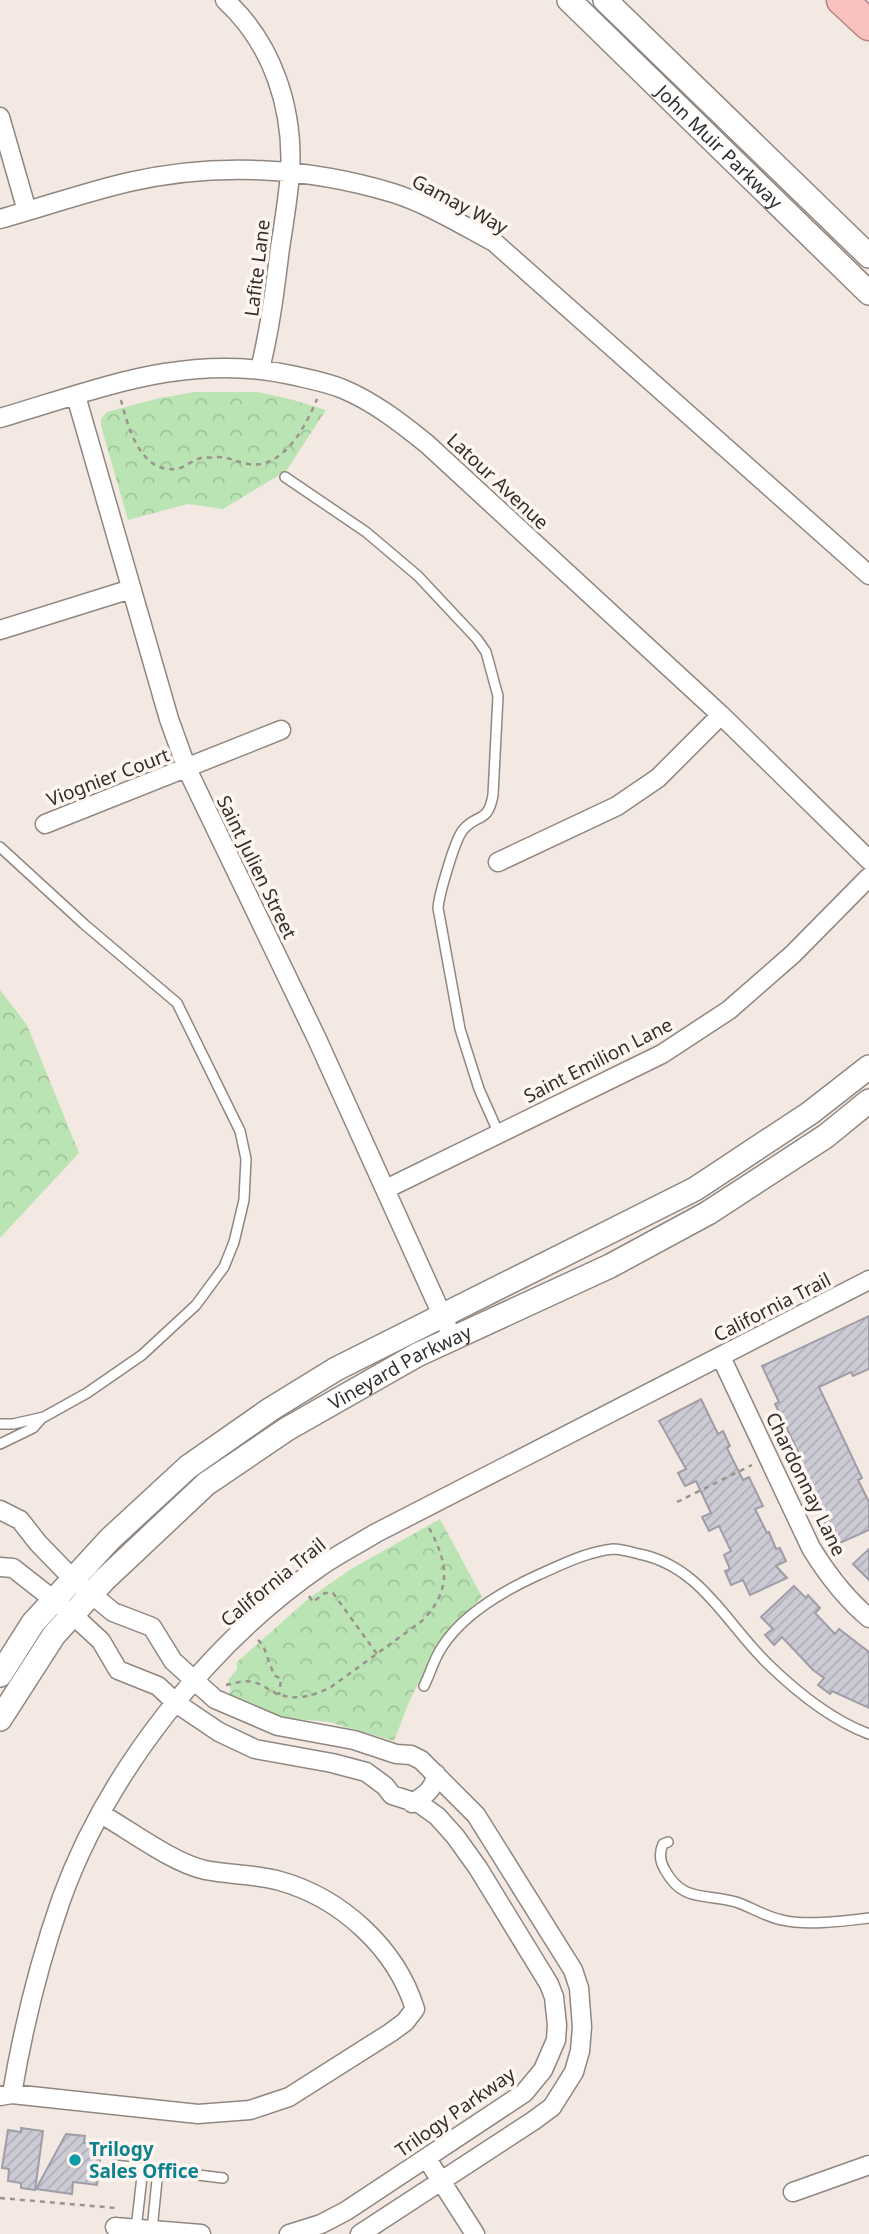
<svg xmlns="http://www.w3.org/2000/svg" width="869" height="2234" viewBox="0 0 869 2234" font-family="'Noto Sans',sans-serif">
  <style>
    .forest { fill: url(#forest-crowns) }
    .building { fill: url(#building-hatch); stroke: #9f9da7; stroke-width: 2 }
    .lines { fill: none; stroke-linecap: round; stroke-linejoin: round }
    .service-casing { stroke: #908781; stroke-width: 12 }
    .minor-casing { stroke: #908781; stroke-width: 21 }
    .tertiary-casing { stroke: #908781; stroke-width: 26 }
    .trunk-casing { stroke: #b48482; stroke-width: 33 }
    .path { stroke: #9a938e; stroke-width: 2.5; stroke-dasharray: 5 5; stroke-linecap: butt }
    .service { stroke: #fff; stroke-width: 9 }
    .minor { stroke: #fff; stroke-width: 18 }
    .tertiary { stroke: #fff; stroke-width: 23 }
    .trunk { stroke: #fac2bf; stroke-width: 30 }
    .culture-dot { fill: #0f9aa8; stroke: #fff6f1; stroke-width: 2.5 }
    .labels { text-anchor: middle; dominant-baseline: central; stroke-width: 7; stroke-linejoin: round; paint-order: stroke }
    .street-label { font-size: 19px; fill: #332f2d; stroke: #fff6f1 }
    .culture-label { font-size: 19px; font-weight: bold; fill: #0d838f; stroke: #fff6f1; text-anchor: start }
  </style>
  <defs>
    <pattern id="forest-crowns" width="20" height="18" patternUnits="userSpaceOnUse" patternTransform="scale(1.75)"><rect width="20" height="18" fill="#bbe4b4"/><path d="M2 6a3 3 0 1 1 6 0M12 15a3 3 0 1 1 6 0" fill="none" stroke="#a1c49b"/></pattern>
    <pattern id="building-hatch" width="6" height="6" patternUnits="userSpaceOnUse" patternTransform="scale(1.75)"><rect width="6" height="6" fill="#cccad4"/><path d="M-1 1l2-2M0 6l6-6M5 7l2-2" fill="none" stroke="#b0aeb6"/></pattern>
  </defs>
  <rect width="100%" height="100%" fill="#f3e9e2"/>
  <path class="forest" d="M195 392H257L290 399 326 410 286 471 223 509 188 504 128 520 101 426V419L107 412 160 398Z
    M0 990 27 1025 79 1153 0 1238Z
    M440 1519 482 1597 441 1638 409 1702 394 1741 329 1722 287 1718 254 1708 228 1694 231 1691 228 1680 237 1669V1662L308 1599 351 1569Z"/>
  <path class="building" d="M869 1316V1369L853 1376 851 1372 819 1387 862 1478 858 1480 869 1502V1530L840 1543 835 1530 829 1533 822 1518 825 1517 798 1460 801 1458 775 1404 779 1402 762 1366Z
    M701 1399 718 1434 723 1431 730 1446 727 1448 743 1480 749 1477 763 1506 755 1509 767 1533 769 1532 776 1549 780 1548 786 1561 776 1566 787 1578 750 1595 743 1580 731 1585 725 1571 730 1569 724 1555 731 1551 719 1526 709 1531 702 1517 711 1513 696 1481 685 1486 678 1473 686 1469 659 1421Z
    M869 1549V1580L853 1564Z
    M794 1586 806 1598 808 1595 820 1608 815 1613 835 1634 839 1629 869 1652V1708L832 1691 830 1694 818 1685 824 1678 813 1670 782 1637 774 1645 765 1635 773 1629 761 1617Z
    M21 2128 43 2131 35 2190 21 2188V2183L8 2181 9 2169 2 2168 8 2130 21 2132Z
    M66 2134 85 2136 84 2143 102 2145 97 2185 73 2182 72 2194 36 2189Z"/>
  <g class="lines">
    <defs>
      <path id="service" d="M285 477 366 532 418 576 477 639 486 652 498 696 493 795C488 824 477 813 463 830 455 839 439 895 438 908L460 1029 479 1089 499 1134
        M0 847 84 924 177 1003 240 1131 246 1159 244 1200 234 1242 224 1267 196 1305 142 1355 87 1393 44 1417 13 1424H0
        M0 1444 33 1428 42 1418
        M424 1686C430 1674 434 1659 442 1647 463 1614 503 1591 538 1575 563 1564 586 1552 613 1549 622 1549 631 1552 639 1554 701 1566 727 1625 769 1665 798 1693 831 1720 869 1734
        M668 1842 663 1844C659 1853 660 1862 665 1870 683 1903 705 1893 736 1902 751 1907 766 1917 782 1920 806 1926 844 1921 869 1918
        M114 2165 223 2178
        M136 2229 143 2168
        M152 2230 158 2170"/>
      <path id="minor" d="M225 0C273 44 294 109 290 174 288 198 284 223 280 248 275 289 270 329 260 369
        M0 117 27 211
        M0 219C43 207 86 192 129 182 216 162 307 167 393 193 428 204 462 225 494 242L869 575
        M76 396 169 719 187 769 317 1039 447 1326
        M0 418C99 389 187 352 291 375 308 379 326 382 343 389 374 402 401 423 427 444L721 715 869 860
        M0 630 131 589
        M45 824 281 730
        M498 862 617 806 658 778 721 715
        M386 1189 662 1054 729 1010 793 954 869 877
        M721 1357 811 1548C827 1574 845 1598 869 1618
        M0 1510 20 1520 38 1543 72 1578 113 1612 152 1627 173 1661 215 1699 278 1726 354 1740 396 1754 411 1755 421 1760 476 1815 573 1970 579 1988 582 2027 580 2051 574 2072 552 2107 533 2121 360 2234
        M0 1567 13 1568 73 1615 101 1641 118 1670 158 1686 176 1703 219 1732 255 1749 332 1763 366 1772 385 1786 392 1795 420 1804 437 1816 455 1836 478 1868 549 1984 554 1997 557 2025 556 2040 543 2070 524 2093 346 2211 321 2224 289 2234
        M412 1803C425 1795 434 1790 436 1774
        M12 2094C23 2028 39 1963 61 1900 107 1772 209 1643 321 1566 339 1554 358 1544 376 1533L869 1280
        M0 2096 12 2094 198 2114 250 2110 289 2097 390 2033 405 2022 415 2009C396 1948 341 1898 280 1881 255 1874 230 1875 205 1870 173 1863 131 1831 101 1814
        M427 2159 475 2234
        M793 2192 869 2165
        M115 2227 201 2234"/>
      <g id="tertiary">
        <path id="s1" d="M569 0 869 293"/>
        <path d="M605 0 869 256"/>
        <path d="M0 1675 33 1623 110 1539 188 1467 271 1409 336 1369 695 1189 810 1113 869 1067"/>
        <path id="s2" d="M0 1719 54 1635 104 1580 206 1484 287 1429 417 1355 610 1266 708 1213 826 1136 869 1101"/>
      </g>
      <path id="trunk" d="M842 0 869 25"/>
    </defs>
    <use href="#service" class="service-casing"/>
    <use href="#minor" class="minor-casing"/>
    <use href="#tertiary" class="tertiary-casing"/>
    <use href="#trunk" class="trunk-casing"/>
    <path class="path" d="M121 400C128 427 140 473 176 469 185 468 192 460 201 458 206 457 212 458 217 457 229 457 237 462 248 464 283 470 306 426 317 399
      M677 1502 752 1465
      M309 1596 313 1602 325 1593H333L377 1654
      M258 1640 263 1645 274 1675 281 1679 279 1695
      M226 1685C235 1683 244 1680 253 1682 262 1684 270 1691 278 1694 296 1701 314 1696 331 1687L422 1621C453 1589 448 1562 428 1526
      M0 2198 116 2208"/>
    <use href="#service" class="service"/>
    <use href="#minor" class="minor"/>
    <use href="#tertiary" class="tertiary"/>
    <use href="#trunk" class="trunk"/>
  </g>
  <circle class="culture-dot" cx="75" cy="2160" r="7"/>
  <g class="labels">
    <g class="street-label">
      <text stroke="none"><textPath href="#s1" startOffset="210">John Muir Parkway</textPath></text>
      <text transform="translate(460 204) rotate(28)">Gamay Way</text>
      <text transform="translate(257 268) rotate(-83)">Lafite Lane</text>
      <text transform="translate(498 481) rotate(43)">Latour Avenue</text>
      <text transform="translate(108 777) rotate(-21)">Viognier Court</text>
      <text transform="translate(257 867) rotate(64)">Saint Julien Street</text>
      <text transform="translate(598 1060) rotate(-27)">Saint Emilion Lane</text>
      <text transform="translate(772 1307) rotate(-27)">California Trail</text>
      <text stroke="none"><textPath href="#s2" startOffset="541">Vineyard Parkway</textPath></text>
      <text transform="translate(806 1484) rotate(64)">Chardonnay Lane</text>
      <text transform="translate(273 1582) rotate(-39)">California Trail</text>
      <text transform="translate(455 2112) rotate(-35)">Trilogy Parkway</text>
    </g>
    <g class="culture-label">
      <text x="89" y="2149">Trilogy<tspan x="89" dy="22">Sales Office</tspan></text>
    </g>
  </g>
</svg>
